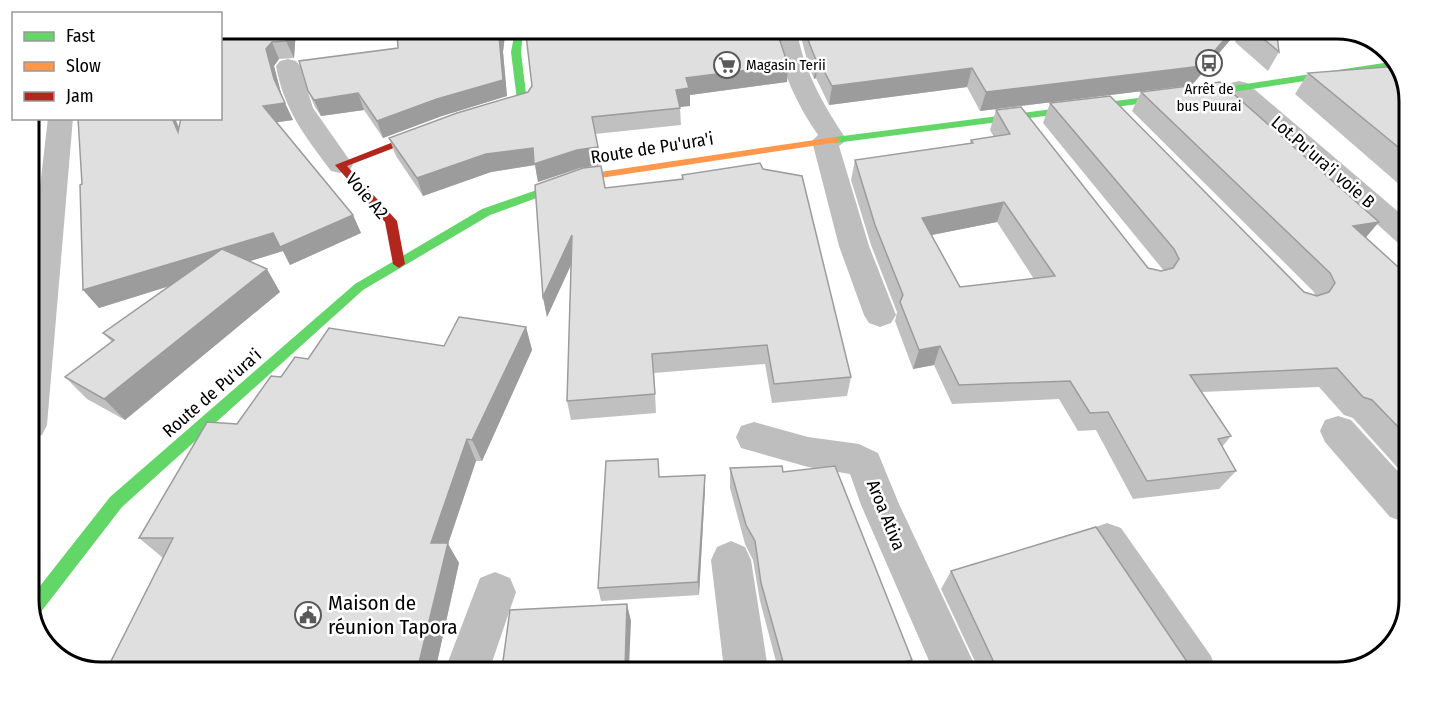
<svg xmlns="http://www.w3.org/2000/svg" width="1438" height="701" viewBox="0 0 1438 701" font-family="'Fira Sans Condensed',sans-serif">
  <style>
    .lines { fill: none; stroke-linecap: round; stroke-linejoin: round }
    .street { fill: #bebebe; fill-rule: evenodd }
    .fast { fill: #63d668; fill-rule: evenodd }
    .slow { fill: #ff974d; fill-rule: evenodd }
    .jam { fill: #b3261e; fill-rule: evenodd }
    .wall { fill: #c0c0c0; fill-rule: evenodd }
    .shaded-wall { fill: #9c9c9c }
    .building { fill: #dfdfdf; stroke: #9c9c9c; stroke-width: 1.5; fill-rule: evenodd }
    .labels { text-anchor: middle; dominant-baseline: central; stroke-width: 5; stroke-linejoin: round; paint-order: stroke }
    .far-poi-label { font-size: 15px; fill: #000; stroke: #fff; text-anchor: start }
    .street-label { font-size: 18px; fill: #000; stroke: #fff }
    .near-poi-label { font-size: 21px; fill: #000; stroke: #fff; text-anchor: start }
    .rim { fill: none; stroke: #000; stroke-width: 3 }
  </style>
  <rect width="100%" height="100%" fill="#fff"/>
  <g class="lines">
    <path class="street" d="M779 32 801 33 798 37C806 75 825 108 847 140L839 146 869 246 896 315 891 323 880 327 869 323 864 315 839 246 812 141 818 135C797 105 782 72 776 37Z
      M288 59 296 61 300 66 313 108 353 165 349 171 340 173 331 171C305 136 284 110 276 66L280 61Z
      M1239 81 1247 83 1408 220 1407 245 1397 242 1231 93 1227 88 1231 83Z
      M48 118H73L47 425 42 435 29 440V281Z
      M1338 416 1351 420 1404 478V522L1390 517 1325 442 1320 431 1325 420Z
      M754 422 808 437 859 444 878 453 899 504 977 670H933L861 505 850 474 808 467 741 448 736 437 741 426Z
      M1107 523 1121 528 1211 656 1217 672H1169L1093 554 1087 541 1093 528Z
      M731 541 745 547 751 560 768 669H724L711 560 717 547Z
      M495 572 510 578 516 592 490 668 446 667 480 578Z"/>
    <path class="fast" d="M515 31H523L521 52 527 102 490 115H482V111L517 100 511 52Z
      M1397 61 1398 67 1239 91 835 143 830 140 835 137 1239 85Z
      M600 172 606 175 604 177 583 181 490 215 363 290 122 507 37 617 33 618 29 600 110 497 355 284 482 209 577 176Z"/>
    <path class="slow" d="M835 137 840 140 839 142 600 178 594 175 600 172Z"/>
    <path class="jam" d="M434 126 438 127V131L347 166 397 221 405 264 399 268 393 264 385 222 335 165Z"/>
  </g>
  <path class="wall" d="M220 29 296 30 294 58 279 59 274 66 282 97 293 120 277 122 353 215 361 233 290 265 283 251 250 261 280 292 125 420 87 399 65 377 112 342 103 333 169 286 99 308 82 184 179 127Z
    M415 30 507 31 505 34V32V35L503 52 507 96 442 116 383 138 364 110 321 116 315 107 308 91 398 48Z
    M801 33 1233 35 1231 39 1192 85 980 111 967 87 829 105 816 78 814 79 808 64 801 37Z
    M1239 35H1293L1277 37 1279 52 1268 71 1235 42Z
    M788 65 787 82 690 95V106L680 107 681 125 595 134 600 165 580 168 538 182 535 165 491 172 423 196 396 156 389 138 528 92 532 86Z
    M1308 73 1409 97 1408 192 1295 94Z
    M1141 92 1366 238 1407 275 1404 467H1397L1353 418 1344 415 1319 387 1202 392 1231 436 1222 447 1236 471 1219 489 1133 499 1096 430 1078 431 1059 399 952 404 934 365 913 369 895 321 897 312 871 245 851 180 855 160 970 143 971 140 994 137 990 130 996 110 1148 268 1161 271H1164L1043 123 1050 103 1304 292 1315 295 1314 292 1132 111ZM997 222 1034 279 960 287 931 235Z
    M682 175 851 377 847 396 772 403 765 364 654 373 656 413 571 420 567 401 571 265 547 317 543 297 605 188 683 179Z
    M526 327 532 350 482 461H476L448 544 459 563 436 667 109 665 163 558 139 538 237 424 281 377 308 359 444 346Z
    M730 468 783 472 906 670 778 669 760 601 753 560 745 544 730 488Z
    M660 477 705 489 699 595 601 601 598 588Z
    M951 571 1194 672 979 670 941 589Z"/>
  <path class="shaded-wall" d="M288 30H296L294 58 286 41Z
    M500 31H504L505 35 503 52 507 96 442 116 383 138 377 121 499 36Z
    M1228 35H1233L1231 39 1192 85 980 111 986 92Z
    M1267 35H1293L1265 39Z
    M272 42 279 59 274 66 282 97 274 79 266 49Z
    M816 60H818L816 78 814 79Z
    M788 65 787 82 690 95V106L677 107 676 90 686 78Z
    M972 68 967 87 829 105 832 86Z
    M358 93 364 110 321 116 314 100Z
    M285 103 293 120 272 123 263 106Z
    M172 118H175L188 149 178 132Z
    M598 147 600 165 580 168 538 182 535 165 491 172 423 196 417 178 486 154 533 148 577 150Z
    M29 182 37 192 33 226 29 227Z
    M1004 202 997 222 917 238 922 218Z
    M353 215 361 233 290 265 283 251 99 308 83 290 273 233Z
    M1379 222 1362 242 1353 226Z
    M572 235 576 254 547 317 543 297Z
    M267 269 280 292 125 420 104 399Z
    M526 327 532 350 482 461 472 440Z
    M940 346 934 365 913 369 919 350Z
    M467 439 476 461 448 544 459 563 436 667H418L431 543Z
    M705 475V489L699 595 698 582Z
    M627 604 631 621 629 668H625Z
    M912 660 906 670H869Z"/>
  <path class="building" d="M220 29 288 30 286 41 272 42 266 49 274 79 285 103 263 106 353 215 280 247 273 233 83 290 80 185 82 184 78 118H172L178 132 181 118H220Z
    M415 30 500 31 499 36 503 80 437 99 377 121 358 93 314 100 308 91 299 61 398 48 397 33Z
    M526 31 777 32 788 65 686 78 689 88 676 90 680 108 592 117 598 147 577 150 534 164 533 148 486 154 417 178 389 138 457 113 528 92 532 86 526 35Z
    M806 33 1228 35 1202 66 986 92 972 68 832 86 818 60H816L810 45Z
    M1259 35H1277L1279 52Z
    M1399 66 1409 97V156L1308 73Z
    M1220 82 1379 222 1353 226 1407 275 1405 434 1372 400 1363 397 1337 368 1190 375 1231 436 1218 439 1236 471 1147 481 1108 412 1090 413 1070 381 959 385 940 346 919 350 900 302 903 295 875 225 855 160 973 143 971 140 1010 134 996 110 1021 107 1148 268 1161 271 1173 268 1179 259 1174 249 1050 103 1110 96 1304 292 1317 296 1329 292 1335 283 1330 273 1141 92ZM1004 202 1055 276 960 287 922 218Z
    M760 163 763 169 802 176 851 377 774 384 767 345 652 354 655 394 567 401 572 235 543 297 535 185 583 168 601 166 605 188 683 179 682 175Z
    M222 249 267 269 104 399 65 377 114 340 103 333Z
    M459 317 526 327 472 440 467 439 431 543H448L418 667 109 665 173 538H139L207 422 237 424 271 376 281 377 295 357 308 359 329 328 444 346Z
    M658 459 659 477 705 475 698 582 598 588 606 461Z
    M782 466 783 472 835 466 912 660 869 670 785 669 761 583 755 541 746 525 730 468Z
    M1096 527 1194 672 998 671 951 571Z
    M627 604 625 668H502L510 610Z"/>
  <defs>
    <symbol id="bus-ring" viewBox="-11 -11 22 22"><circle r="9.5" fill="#fff" stroke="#595959" stroke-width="1.5"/><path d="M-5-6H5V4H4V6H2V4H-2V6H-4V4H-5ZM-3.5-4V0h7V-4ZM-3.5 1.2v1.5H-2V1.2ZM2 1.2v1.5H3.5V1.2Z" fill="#595959"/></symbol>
    <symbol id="supermarket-ring" viewBox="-11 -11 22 22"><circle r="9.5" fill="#fff" stroke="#595959" stroke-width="1.5"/><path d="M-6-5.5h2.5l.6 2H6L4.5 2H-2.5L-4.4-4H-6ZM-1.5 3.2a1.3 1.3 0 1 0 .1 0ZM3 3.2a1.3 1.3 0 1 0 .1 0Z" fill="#595959"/></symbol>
    <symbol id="civic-ring" viewBox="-11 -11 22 22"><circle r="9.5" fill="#fff" stroke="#595959" stroke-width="1.5"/><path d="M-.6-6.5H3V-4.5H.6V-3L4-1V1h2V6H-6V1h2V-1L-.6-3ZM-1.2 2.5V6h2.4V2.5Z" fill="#595959"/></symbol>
  </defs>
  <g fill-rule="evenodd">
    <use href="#bus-ring" x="1194" y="48" width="30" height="30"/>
    <use href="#supermarket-ring" x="712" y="50" width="30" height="30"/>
    <use href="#civic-ring" x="293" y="600" width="30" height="30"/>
  </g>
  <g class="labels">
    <g class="far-poi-label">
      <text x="746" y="65">Magasin Terii</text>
      <text x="1209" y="89" text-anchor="middle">Arrêt de<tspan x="1209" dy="17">bus Puurai</tspan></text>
    </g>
    <g class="street-label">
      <text transform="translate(652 148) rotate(-9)">Route de Pu'ura'i</text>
      <text transform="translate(1323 162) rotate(41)">Lot.Pu'ura'i voie B</text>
      <text transform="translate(367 196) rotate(49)">Voie A2</text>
      <text transform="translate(212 393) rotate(-41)">Route de Pu'ura'i</text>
      <text transform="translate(886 515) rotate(68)">Aroa Ativa</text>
    </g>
    <g class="near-poi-label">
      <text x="328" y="603">Maison de<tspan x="328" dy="24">réunion Tapora</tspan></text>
    </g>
  </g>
  <path d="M0 0H1438V701H0ZM101 39H1337A62 62 0 0 1 1399 101V600A62 62 0 0 1 1337 662H101A62 62 0 0 1 39 600V101A62 62 0 0 1 101 39Z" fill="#fff" fill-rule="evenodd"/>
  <path class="rim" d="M101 39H1337A62 62 0 0 1 1399 101V600A62 62 0 0 1 1337 662H101A62 62 0 0 1 39 600V101A62 62 0 0 1 101 39Z"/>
  <rect x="12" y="12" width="210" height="108" fill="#ffffff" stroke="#999999" stroke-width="1.5"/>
  <rect x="24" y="32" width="30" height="9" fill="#63d668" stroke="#999999" stroke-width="1.5"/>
  <text x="66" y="42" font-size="18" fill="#000000">Fast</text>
  <rect x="24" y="62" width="30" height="9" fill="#ff974d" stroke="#999999" stroke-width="1.5"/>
  <text x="66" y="72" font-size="18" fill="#000000">Slow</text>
  <rect x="24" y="92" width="30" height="9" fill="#b3261e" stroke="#999999" stroke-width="1.5"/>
  <text x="66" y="102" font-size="18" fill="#000000">Jam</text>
</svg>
